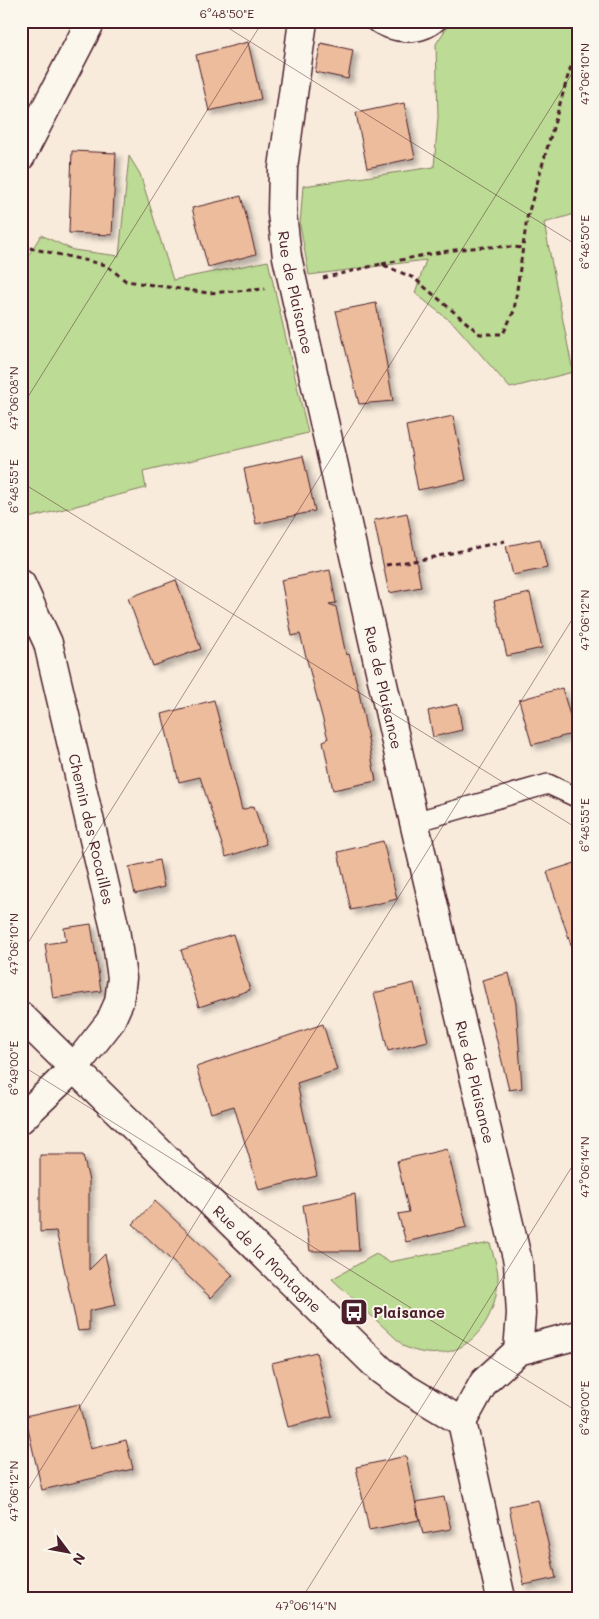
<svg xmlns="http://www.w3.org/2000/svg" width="599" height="1619" viewBox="0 0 599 1619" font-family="Mali,sans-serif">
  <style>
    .green { fill: #bcdb94; stroke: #837d60 }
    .building { fill: #ecbc9c; stroke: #4a1f2b; filter: url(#shadow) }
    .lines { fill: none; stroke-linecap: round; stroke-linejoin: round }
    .lane-casing { stroke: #4a1f2b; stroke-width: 22 }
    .street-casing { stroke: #4a1f2b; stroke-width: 31 }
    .path { stroke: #4a1f2b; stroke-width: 3; stroke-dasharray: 5 4; stroke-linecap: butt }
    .lane { stroke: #fbf7ec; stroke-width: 19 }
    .street { stroke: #fbf7ec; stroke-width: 28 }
    .ticks { fill: none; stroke: #4a1f2b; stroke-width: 1; stroke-opacity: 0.45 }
    .labels { text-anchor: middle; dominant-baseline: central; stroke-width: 4; stroke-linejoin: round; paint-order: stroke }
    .street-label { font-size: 15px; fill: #4a1f2b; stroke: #fbf7ec }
    .poi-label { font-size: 15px; font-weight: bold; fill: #4a1f2b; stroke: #fbf7ec; text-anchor: start }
    .neatline { fill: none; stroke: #4a1f2b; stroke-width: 2 }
    .ticks-label { font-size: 12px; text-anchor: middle; fill: #4a1f2b }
  </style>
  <defs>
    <filter id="shadow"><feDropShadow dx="4.5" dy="4.5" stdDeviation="2.5" flood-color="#0004"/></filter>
  </defs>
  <rect width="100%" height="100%" fill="#f8ebdc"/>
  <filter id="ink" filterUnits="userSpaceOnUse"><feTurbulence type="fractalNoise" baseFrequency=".02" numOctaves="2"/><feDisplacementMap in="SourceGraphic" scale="10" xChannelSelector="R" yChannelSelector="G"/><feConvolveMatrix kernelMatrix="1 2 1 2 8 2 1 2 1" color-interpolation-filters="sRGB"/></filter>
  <g filter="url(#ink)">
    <path class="green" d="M451 21H578V213L544 223 573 372 510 388 455 325 415 293 426 260 309 275 300 225 303 186 434 167 438 117 436 44Z
      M129 156 140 174 173 280 268 261 308 433 143 472 146 488 21 520V254L28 256 41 235 73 250 119 256Z
      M490 1243C493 1255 499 1269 498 1281 494 1332 456 1369 405 1347L332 1279 376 1254 389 1262Z"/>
    <path class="building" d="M248 42 261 99 209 111 196 55Z
      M321 43 353 50 348 79 315 72Z
      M404 103 415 158 367 168 356 113Z
      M72 151 116 153 112 235 69 233Z
      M241 196 256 254 208 267 192 208Z
      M376 303 393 401 359 404 336 311Z
      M453 416 466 480 418 490 406 426Z
      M303 456 315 511 256 524 244 469Z
      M407 513 421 587 389 593 374 520Z
      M540 539 547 568 513 575 506 546Z
      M330 570 336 603 329 604 336 607 346 655 349 654 359 692 376 781 333 790 323 741 328 739 300 634 292 636 281 580Z
      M176 580 201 649 153 666 128 598Z
      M530 593 542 648 507 656 494 601Z
      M562 688 575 733 532 745 519 700Z
      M214 700 242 810 254 806 266 844 226 857 200 777 179 782 162 714Z
      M458 704 462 730 433 737 428 711Z
      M383 841 397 899 351 910 338 852Z
      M159 860 164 887 135 894 129 867Z
      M578 862V950L573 951 547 872Z
      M91 924 101 991 53 998 45 944 66 941 64 928Z
      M233 934 250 990 199 1007 181 950Z
      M509 973 516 1004 522 1088 509 1090 482 980Z
      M414 983 428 1041 388 1051 374 993Z
      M323 1024 337 1070 297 1083 317 1176 259 1190 234 1106 211 1113 196 1067Z
      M447 1149 467 1227 406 1242 398 1214 409 1212 397 1161Z
      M40 1155H83L89 1181V1270L105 1254 116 1305 89 1311V1330L78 1331 56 1231 40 1232Z
      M355 1194 359 1251H310L303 1205Z
      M155 1201 233 1275 211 1298 133 1224Z
      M316 1352 332 1416 288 1427 272 1363Z
      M79 1404 90 1449 126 1440 133 1469 42 1490 25 1416Z
      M406 1456 419 1520 369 1530 356 1467Z
      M444 1497 451 1529 423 1534 416 1502Z
      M538 1500 556 1578 524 1585 509 1506Z"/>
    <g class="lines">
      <defs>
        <path id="lane" d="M374 21C393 34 419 37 437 21
          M414 822 548 784 578 798"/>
        <g id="street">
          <path id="s1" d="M303 21 283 168 282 213 287 257 414 822 518 1262 521 1314 518 1351"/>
          <path d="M21 156 91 21"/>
          <path id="s2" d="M21 584 48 643 115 929 122 978 119 1002 110 1022 74 1068 21 1119"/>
          <path id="s3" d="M21 1016 381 1370 407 1389 462 1422 501 1598"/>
          <path d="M462 1422 484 1382 518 1351 578 1335"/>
        </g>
      </defs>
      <use href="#lane" class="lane-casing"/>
      <use href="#street" class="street-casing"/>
      <path class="path" d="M21 246 106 265 126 281 208 293 265 289
        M382 264C429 254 475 243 523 248
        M323 278 381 264 414 278 480 334H503L514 311 527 218 570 69 578 51
        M386 565 425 559 505 541"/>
      <use href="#lane" class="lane"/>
      <use href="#street" class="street"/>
    </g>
  </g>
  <path class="ticks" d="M217 21 578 246M21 408 263 21M21 482 578 829M21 954 578 64M21 1065 578 1412M21 1501 578 610M302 1598 578 1157"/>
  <defs>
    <symbol id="bus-square" viewBox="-11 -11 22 22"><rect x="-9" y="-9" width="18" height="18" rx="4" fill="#4a1f2b" stroke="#fbf7ec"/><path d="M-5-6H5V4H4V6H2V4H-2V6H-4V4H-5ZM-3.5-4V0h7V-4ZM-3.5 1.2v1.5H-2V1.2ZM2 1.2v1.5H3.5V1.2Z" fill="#fff"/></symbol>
  </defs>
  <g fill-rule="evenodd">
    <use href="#bus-square" x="338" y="1296" width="32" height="32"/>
  </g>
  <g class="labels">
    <g class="street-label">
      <text stroke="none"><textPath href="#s1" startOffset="274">Rue de Plaisance</textPath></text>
      <text stroke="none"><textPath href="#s1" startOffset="679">Rue de Plaisance</textPath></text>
      <text stroke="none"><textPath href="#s2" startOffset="256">Chemin des Rocailles</textPath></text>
      <text stroke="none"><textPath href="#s1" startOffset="1084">Rue de Plaisance</textPath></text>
      <text stroke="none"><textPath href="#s3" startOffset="346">Rue de la Montagne</textPath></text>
    </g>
    <g class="poi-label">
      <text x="373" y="1312">Plaisance</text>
    </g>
  </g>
  <rect width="599" height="1619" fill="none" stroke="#fbf7ec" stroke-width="55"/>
  <g transform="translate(68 1552) rotate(122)" stroke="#fbf7ec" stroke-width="4" paint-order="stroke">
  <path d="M0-4L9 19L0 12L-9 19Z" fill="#4a1f2b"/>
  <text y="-8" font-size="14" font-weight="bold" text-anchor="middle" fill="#4a1f2b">N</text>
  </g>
  <rect x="28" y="28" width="544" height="1564" class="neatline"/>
  <g class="ticks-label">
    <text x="227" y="18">6°48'50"E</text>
    <text transform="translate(585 74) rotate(-90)" y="4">47°06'10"N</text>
    <text transform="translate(585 242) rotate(-90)" y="4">6°48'50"E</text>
    <text transform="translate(14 398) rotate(-90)" y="4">47°06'08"N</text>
    <text transform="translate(14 486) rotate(-90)" y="4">6°48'55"E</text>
    <text transform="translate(585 620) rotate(-90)" y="4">47°06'12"N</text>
    <text transform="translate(585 825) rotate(-90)" y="4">6°48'55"E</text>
    <text transform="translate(14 944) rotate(-90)" y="4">47°06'10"N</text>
    <text transform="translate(14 1068) rotate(-90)" y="4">6°49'00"E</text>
    <text transform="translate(585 1167) rotate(-90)" y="4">47°06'14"N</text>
    <text transform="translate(585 1408) rotate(-90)" y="4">6°49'00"E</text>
    <text transform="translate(14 1491) rotate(-90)" y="4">47°06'12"N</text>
    <text x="306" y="1610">47°06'14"N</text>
  </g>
</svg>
